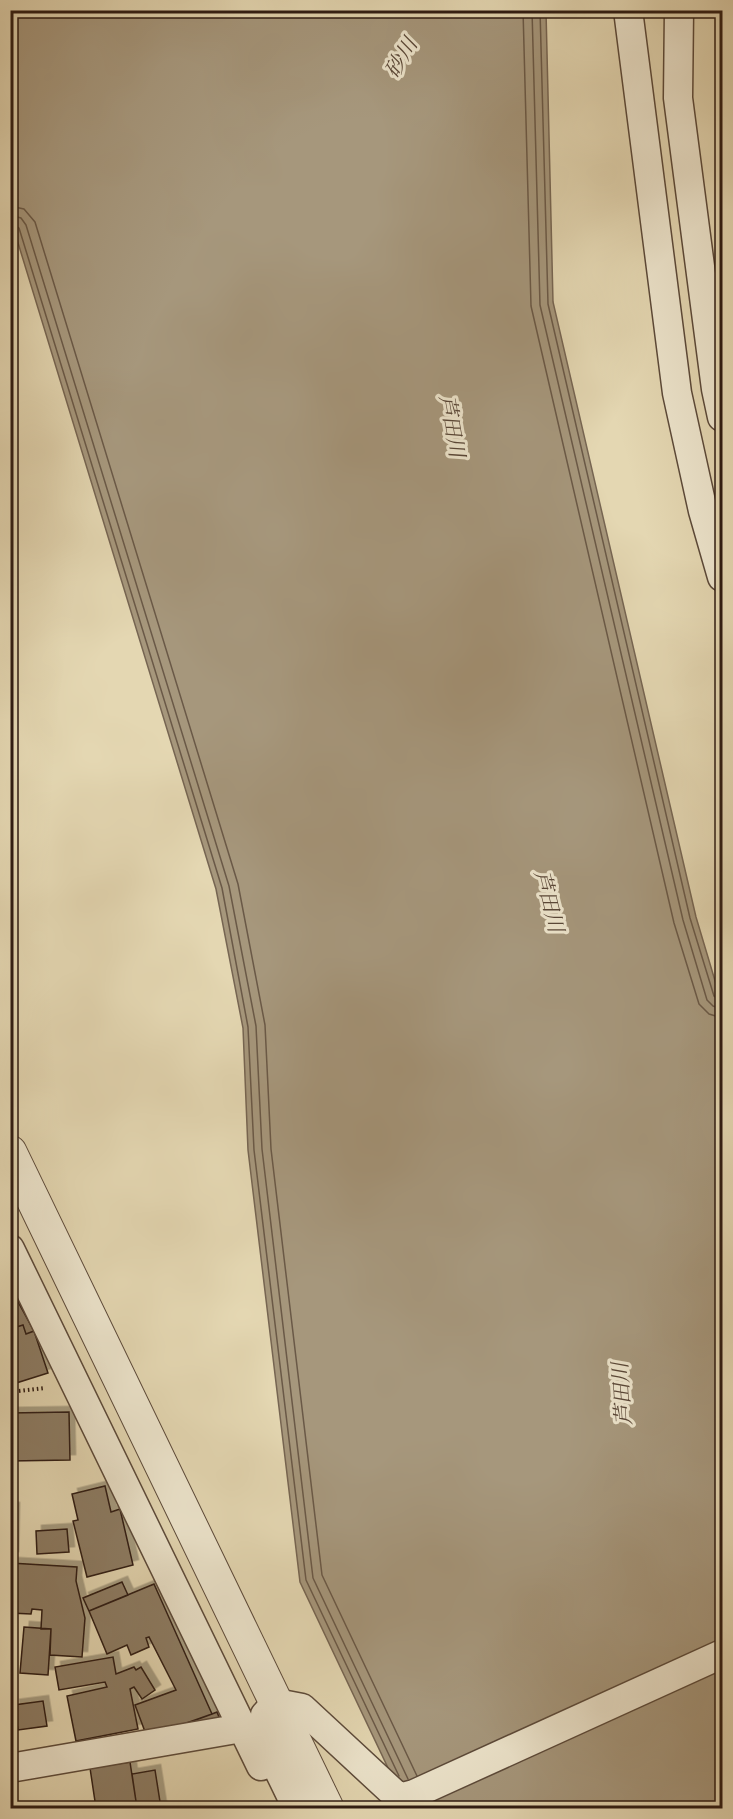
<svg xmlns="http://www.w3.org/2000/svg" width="733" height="1819" viewBox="0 0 733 1819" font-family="'IM FELL French Canon','Noto Serif JP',serif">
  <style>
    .water { fill: #a6977c; stroke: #766552; stroke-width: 1.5 }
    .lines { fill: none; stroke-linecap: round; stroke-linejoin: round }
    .shore { stroke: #6a5947; stroke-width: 1.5 }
    .building { fill: #8d7d65; stroke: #2e1b12; stroke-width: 1.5; filter: url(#shadow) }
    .minor-casing { stroke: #5c4a3a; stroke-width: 31 }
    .tertiary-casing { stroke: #5c4a3a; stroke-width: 35 }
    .path { stroke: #2e1b12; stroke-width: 4; stroke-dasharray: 1.5 3; stroke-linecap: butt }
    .minor { stroke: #ede5cd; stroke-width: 28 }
    .tertiary { stroke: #ede5cd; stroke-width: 33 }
    .labels { text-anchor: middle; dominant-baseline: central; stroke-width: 6; stroke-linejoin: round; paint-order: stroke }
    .water-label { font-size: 21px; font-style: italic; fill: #584637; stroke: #ede5cd }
  </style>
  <defs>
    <filter id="shadow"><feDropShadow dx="5.5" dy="-5.5" stdDeviation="0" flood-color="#0004"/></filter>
  </defs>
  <rect width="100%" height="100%" fill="#e4d7b2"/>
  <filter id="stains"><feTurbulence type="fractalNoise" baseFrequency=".00333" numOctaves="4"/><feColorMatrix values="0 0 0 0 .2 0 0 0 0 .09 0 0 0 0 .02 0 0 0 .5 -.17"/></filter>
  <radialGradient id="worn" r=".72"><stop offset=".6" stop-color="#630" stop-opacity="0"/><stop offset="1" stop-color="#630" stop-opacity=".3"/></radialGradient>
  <path class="water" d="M392 10 546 11 553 302 696 917 722 1004V1808H407L300 1582 248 1150 243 1028 216 889 11 220 10 11Z"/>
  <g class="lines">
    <path class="shore" d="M523 10 531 306 674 923 699 1004 709 1014 722 1018
      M532 10 540 305 683 920 707 1000 713 1006 722 1009
      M540 10 548 304 690 918 714 996 722 1001
      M10 206 24 209 35 222 238 884 265 1025 271 1149 322 1575 417 1776
      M10 215 21 218 26 225 229 886 256 1026 262 1149 313 1578 408 1779
      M10 222 19 228 222 888 248 1027 254 1150 306 1580 399 1776"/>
  </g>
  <path class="building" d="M17 1300 34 1331 26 1334 23 1325 10 1329V1303Z
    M23 1325 26 1334 34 1331 48 1373 13 1384 10 1377V1329Z
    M69 1412 70 1460 10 1461V1413Z
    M105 1486 111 1512 120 1509 133 1565 87 1577 73 1521 78 1520 72 1494Z
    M10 1508H14L13 1557H10Z
    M67 1529 69 1552 37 1554 36 1531Z
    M10 1563 77 1567 76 1581 85 1618 82 1657 50 1655 51 1629H41L42 1610 32 1609 31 1614 10 1613Z
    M122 1582 128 1595 89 1611 83 1598Z
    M154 1584 212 1714 147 1737 135 1705 176 1690 149 1637 146 1638 149 1647 131 1655 127 1645 107 1654 89 1611Z
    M24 1627 51 1629 48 1675 20 1673Z
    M113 1657 116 1674 134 1667 136 1670 141 1667 155 1690 142 1699 134 1687 130 1689 138 1729 76 1741 67 1696 107 1687 105 1682 59 1690 55 1667Z
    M43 1701 47 1726 18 1730 14 1705Z
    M217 1712 221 1722 152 1736 212 1714Z
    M130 1762 137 1808H96L90 1768Z
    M155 1770 161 1808H137L132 1774Z"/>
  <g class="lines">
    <defs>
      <path id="minor" d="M628 10 677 393 703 511 722 577
        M679 10 678 98 716 389 722 417
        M10 1249 261 1766
        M10 1768 242 1728
        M297 1808 264 1740 265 1715 276 1703 302 1708 399 1798 414 1794 722 1654"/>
      <path id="tertiary" d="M10 1152 327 1808"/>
    </defs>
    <use href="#minor" class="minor-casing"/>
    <use href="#tertiary" class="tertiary-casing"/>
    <path class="path" d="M10 1392 45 1388"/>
    <use href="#minor" class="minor"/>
    <use href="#tertiary" class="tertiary"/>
  </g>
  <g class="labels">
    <g class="water-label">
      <text transform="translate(401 58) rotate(-59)">砂川</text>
      <text transform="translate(452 426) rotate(80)">芦田川</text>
      <text transform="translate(549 901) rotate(76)">芦田川</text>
      <text transform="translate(622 1394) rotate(-94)">芦田川</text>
    </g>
  </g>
  <rect width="733" height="1819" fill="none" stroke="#e4d7b2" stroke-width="36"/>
  <rect x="12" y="12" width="709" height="1795" fill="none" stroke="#2e1b12" stroke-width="3"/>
  <rect x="18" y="18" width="697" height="1783" fill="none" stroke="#2e1b12" stroke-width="1.5"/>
  <rect width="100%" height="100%" filter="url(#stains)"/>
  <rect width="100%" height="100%" fill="url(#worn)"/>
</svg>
